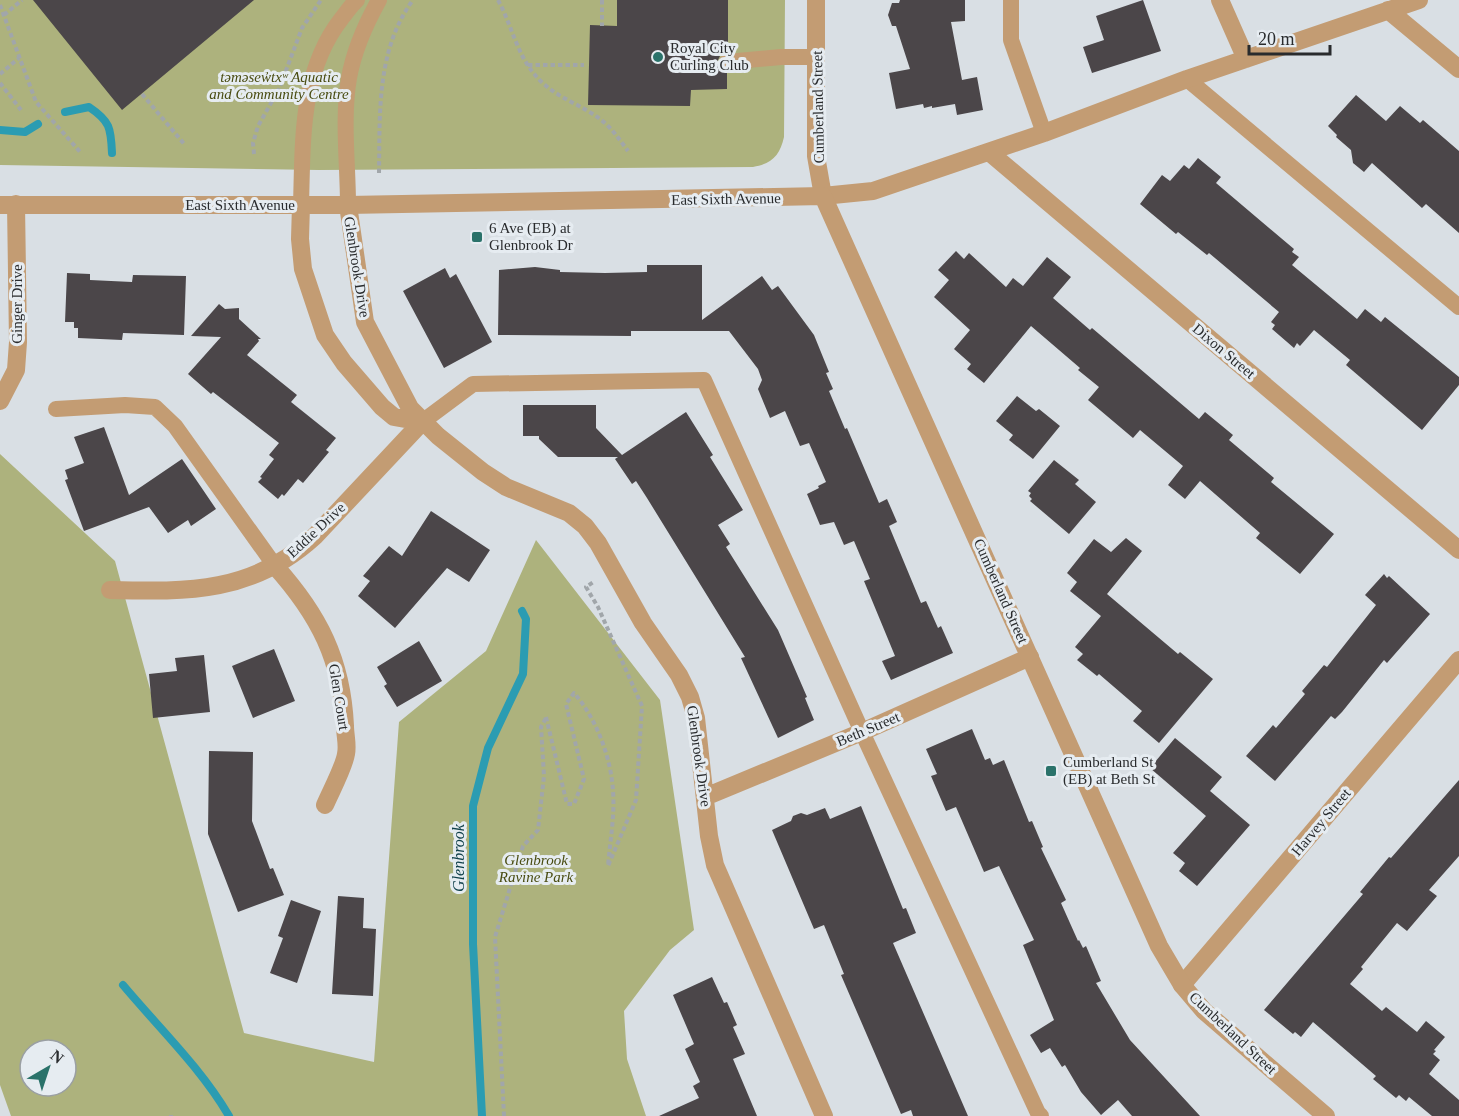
<svg xmlns="http://www.w3.org/2000/svg" width="1459" height="1116" viewBox="0 0 1459 1116" font-family="'Times New Roman',serif">
  <style>
    .green { fill: #adb27d; fill-rule: evenodd }
    .lines { fill: none; stroke-linecap: round; stroke-linejoin: round }
    .stream { stroke: #2b9cb2; stroke-width: 8 }
    .building { fill: #4b4649 }
    .path { stroke: #a1a6aa; stroke-width: 4; stroke-dasharray: 4.5 3; stroke-linecap: butt }
    .service { stroke: #c39c73; stroke-width: 16 }
    .minor { stroke: #c39c73; stroke-width: 18 }
    .tertiary { stroke: #c39c73; stroke-width: 18 }
    .poi-dot { fill: #2a726a; stroke: #e6ecf1; stroke-width: 2 }
    .labels { text-anchor: middle; dominant-baseline: central; stroke-width: 6; stroke-linejoin: round; paint-order: stroke }
    .poi-label { font-size: 15px; fill: #292b2d; stroke: #e6ecf1; text-anchor: start }
    .park-label { font-size: 15px; font-style: italic; fill: #494c11; stroke: #e6ecf1 }
    .street-label { font-size: 15px; fill: #292b2d; stroke: #e6ecf1 }
    .water-label { font-size: 16px; font-style: italic; fill: #10404a; stroke: #e6ecf1 }
  </style>
  <rect width="100%" height="100%" fill="#d9dfe4"/>
  <path class="green" d="M0 0H785L784 137C780 155 772 164 753 167L319 170 0 165Z
    M0 454 115 561 244 1033 374 1062 399 722 486 651 536 540 660 700 694 930 670 950 624 1011 627 1059 646 1116H11L0 1085ZM30 1050H66V1086H30Z"/>
  <g class="lines">
    <path class="stream" d="M65 112 89 107C110 121 111 128 112 153
      M0 130 25 132 38 124
      M123 985C159 1028 201 1068 229 1116
      M482 1116 473 944V806L488 748 523 674 526 619 522 611"/>
  </g>
  <path class="building" d="M33 0H254L122 110Z
    M617 0H728V51L721 54 717 62 719 68 727 72V89L691 90 690 106 588 105 590 25 617 26Z
    M900 0H965V21L951 22 962 80 977 77 983 110 957 115 955 104 932 108V106L924 108 923 104 896 109 889 73 910 69 896 26H892L888 15 892 3H899Z
    M1143 0 1161 51 1092 73 1083 47 1104 40 1096 16Z
    M1356 95 1386 121 1400 106 1420 123 1423 120 1459 151V233L1426 204 1422 208 1372 163 1364 172 1353 163 1351 150 1336 137 1337 135 1328 126Z
    M1198 158 1221 177 1216 183 1294 249 1292 252 1299 257 1292 265 1357 319 1365 309 1381 322 1385 317 1459 377V385L1422 430 1346 365 1350 360 1314 330 1300 346 1297 343 1294 348 1272 329 1275 325 1271 322 1279 312 1209 253 1207 255 1178 232 1176 234 1140 204 1162 175 1170 181 1184 165 1189 169Z
    M956 251 964 259 969 253 1006 287 1013 278 1023 286 1047 257 1071 277 1053 298 1090 330 1092 328 1199 419 1205 412 1233 435 1229 440 1274 478 1271 482 1334 534 1300 574 1256 538 1260 533 1200 481 1185 499 1168 485 1183 466 1140 430 1133 438 1088 400 1099 387 1078 370 1080 368 1031 326 984 383 967 369 971 364 954 349 970 330 934 297 949 280 938 270Z
    M647 265H702V320L762 276 772 290 778 286 814 335 829 372 826 373 833 389 829 391 845 429 847 428 879 503 887 499 897 522 889 526 921 603 926 601 938 628 941 626 953 653 891 680 882 661 895 656 864 581 870 579 854 541 844 545 834 522 820 525 807 494 819 488 818 486 826 482 809 443 800 446 785 411 770 418 758 389 762 380 758 369 729 331H631V336L498 335 499 270 535 267 560 270V272L605 273 647 272Z
    M445 268 450 278 456 274 492 342 444 368 403 291Z
    M67 273 90 274V280L132 282 133 275 186 276 184 335 123 333 122 340 78 338V328H74V322H65Z
    M219 304 225 309 239 308V319L261 339H258L259 341 247 355 297 395 291 402 336 438 326 450 329 452 303 483 298 479 284 496 282 494 278 499 258 482 262 478 260 477 274 459 269 455 279 443 213 392 211 394 188 374 221 337 191 336Z
    M1017 396 1036 411 1039 409 1060 426 1033 459 1009 440 1013 435 996 421Z
    M523 405H596V428L622 455 686 412 713 455 710 457 743 510 718 525 730 544 726 547 778 630 807 697 805 698 814 720 778 738 741 658 745 657 647 498 636 481 632 484 615 459 618 457H558L539 439V436H523Z
    M104 427 129 495 182 459 216 509 191 526 188 520 168 533 149 507 84 531 65 480 68 479 65 470 84 463 74 437Z
    M1054 460 1079 480 1075 484 1096 502 1069 534 1030 501 1032 499 1029 496 1031 493 1028 491Z
    M431 511 490 550 469 582 447 568 395 628 358 596 370 581 363 576 389 546 402 556Z
    M1126 538 1142 551 1107 594 1178 654 1180 652 1213 679 1159 743 1133 721 1142 711 1099 674 1097 676 1077 660 1083 654 1075 647 1101 616 1070 591 1077 582 1067 573 1094 539 1111 552Z
    M1384 574 1387 578 1389 576 1430 614 1387 663 1384 660 1342 712 1335 719 1331 716 1275 781 1246 756 1273 725 1276 728 1305 694 1302 691 1324 665 1327 667 1376 605 1365 595Z
    M419 641 442 681 397 707 384 686 387 684 377 667Z
    M274 649 295 701 253 718 232 666Z
    M204 655 210 712 153 718 149 674 177 671 175 658Z
    M972 729 985 760 990 758 993 765 1004 760 1029 822 1032 821 1043 847 1041 848 1066 900 1061 903 1078 941 1079 940 1083 948 1086 946 1101 981 1096 983 1130 1040 1200 1116H1132L1118 1100 1101 1115 1081 1092 1065 1065 1062 1067 1050 1048 1041 1053 1030 1035 1054 1020 1023 945 1034 940 999 866 984 872 956 807 946 811 931 776 937 774 926 749Z
    M1175 738 1222 777 1210 791 1250 825 1197 886 1179 871 1185 863 1173 853 1206 816 1150 768Z
    M209 751 253 752 252 821 270 869 273 868 284 895 238 912 208 834Z
    M1459 780V856L1429 890 1437 896 1407 931 1397 923 1361 967 1363 969 1350 984 1382 1011 1386 1007 1417 1032 1426 1021 1445 1037 1434 1050 1436 1051 1433 1054 1440 1060 1429 1074 1459 1100V1116H1432L1409 1097 1406 1101 1399 1095 1396 1098 1373 1079 1376 1076 1313 1022 1301 1037 1295 1032 1293 1034 1264 1010 1363 894 1360 892 1389 857 1391 858Z
    M861 806 903 909 906 908 916 933 893 943 968 1116H913L911 1110 901 1114 841 975 844 974 824 925 814 929 772 830 791 821 793 816 801 813 807 815 825 808 830 819Z
    M338 896 364 898 363 928 376 929 373 996 332 994Z
    M291 900 321 911 297 983 270 973 283 938 278 936Z
    M712 977 724 1003 727 1002 737 1025 733 1027 745 1054 733 1059 757 1116H659L699 1098 693 1086 700 1082 685 1049 694 1044 673 995Z"/>
  <g class="lines">
    <path class="path" d="M498 0C514 29 517 61 545 85 561 99 583 106 600 119 612 128 619 139 628 151
      M602 0V26
      M0 5 36 102 81 153
      M4 15 22 0
      M528 65H584
      M0 74 19 58
      M0 83 21 110
      M142 94 185 145
      M254 154 253 143 258 126 279 89 302 28 321 0
      M379 173C380 114 376 50 413 0
      M546 717 567 804H574L584 779 566 704 574 693C596 718 611 757 613 791 615 815 610 841 608 866L636 800 642 706 598 607 586 587 595 581
      M171 1115V1116
      M504 1116 495 937 523 846 538 830 544 776 541 727 546 718"/>
    <path class="service" d="M1011 0V40L1044 133
      M727 62 781 57H816
      M1187 79 1459 307
      M301 205C303 140 300 71 342 18 347 12 351 5 357 0
      M348 205C348 164 342 119 349 78 354 50 365 25 379 0
      M56 409 125 405 155 407 175 426 275 566
      M422 422 473 384 704 380 862 732 1038 1113 1041 1116"/>
    <path class="minor" d="M816 0V156L823 196 873 191 1044 133 1187 79 1419 0
      M1220 0 1246 59
      M1388 10 1459 69
      M989 152 1459 550
      M301 205 300 239 303 269 325 335 344 363 382 407 394 417 422 422
      M348 205 365 322 410 408 438 436 483 472 506 487 569 513 585 526 598 543 643 623 679 675 690 697 696 718 709 836 715 865 824 1116
      M0 401 16 370 18 342 16 204
      M275 566C319 615 342 660 345 726 345 735 348 745 346 754 344 767 331 791 325 805
      M110 590C189 592 253 593 315 536L422 422
      M705 797 862 732 1030 657
      M1182 985 1459 660"/>
    <path class="tertiary" d="M0 205H348L823 196 1159 946 1182 985 1204 1011 1326 1116"/>
  </g>
  <g class="poi-dot">
    <circle cx="658" cy="57" r="6"/>
    <rect x="471" y="231" width="12" height="12" rx="3"/>
    <rect x="1045" y="765" width="12" height="12" rx="3"/>
  </g>
  <g class="labels">
    <g class="poi-label">
      <text x="670" y="48">Royal City<tspan x="670" dy="17">Curling Club</tspan></text>
      <text x="489" y="228">6 Ave (EB) at<tspan x="489" dy="17">Glenbrook Dr</tspan></text>
      <text x="1063" y="762">Cumberland St<tspan x="1063" dy="17">(EB) at Beth St</tspan></text>
    </g>
    <g class="park-label">
      <text x="279" y="77">təməsew̓txʷ Aquatic<tspan x="279" dy="17">and Community Centre</tspan></text>
      <text x="536" y="860">Glenbrook<tspan x="536" dy="17">Ravine Park</tspan></text>
    </g>
    <g class="street-label">
      <text transform="translate(818 107) rotate(-91)">Cumberland Street</text>
      <text transform="translate(726 199) rotate(-1)">East Sixth Avenue</text>
      <text x="240" y="205">East Sixth Avenue</text>
      <text transform="translate(357 267) rotate(81)">Glenbrook Drive</text>
      <text transform="translate(17 304) rotate(-90)">Ginger Drive</text>
      <text transform="translate(1224 351) rotate(40)">Dixon Street</text>
      <text transform="translate(316 530) rotate(-43)">Eddie Drive</text>
      <text transform="translate(1001 591) rotate(66)">Cumberland Street</text>
      <text transform="translate(339 697) rotate(81)">Glen Court</text>
      <text transform="translate(868 729) rotate(-23)">Beth Street</text>
      <text transform="translate(699 756) rotate(82)">Glenbrook Drive</text>
      <text transform="translate(1321 822) rotate(-50)">Harvey Street</text>
      <text transform="translate(1233 1033) rotate(43)">Cumberland Street</text>
    </g>
    <g class="water-label">
      <text transform="translate(458 858) rotate(-90)">Glenbrook</text>
    </g>
  </g>
  <g transform="translate(48 1068) rotate(39)"><circle r="28" fill="#e6ecf1" stroke="#9a9fa3" stroke-width="1.5"/>
  <path d="M0-4.5L10 22L0 15L-10 22Z" fill="#2a726a"/>
  <text y="-9" font-size="16" font-weight="bold" text-anchor="middle" fill="#292b2d">N</text>
  </g>
  <path d="M1249 45v9h81v-9" fill="none" stroke="#292b2d" stroke-width="3"/>
  <text x="1258" y="45" font-size="18" fill="#292b2d" stroke="#e6ecf1" stroke-width="4.5" paint-order="stroke">20 m</text>
</svg>
